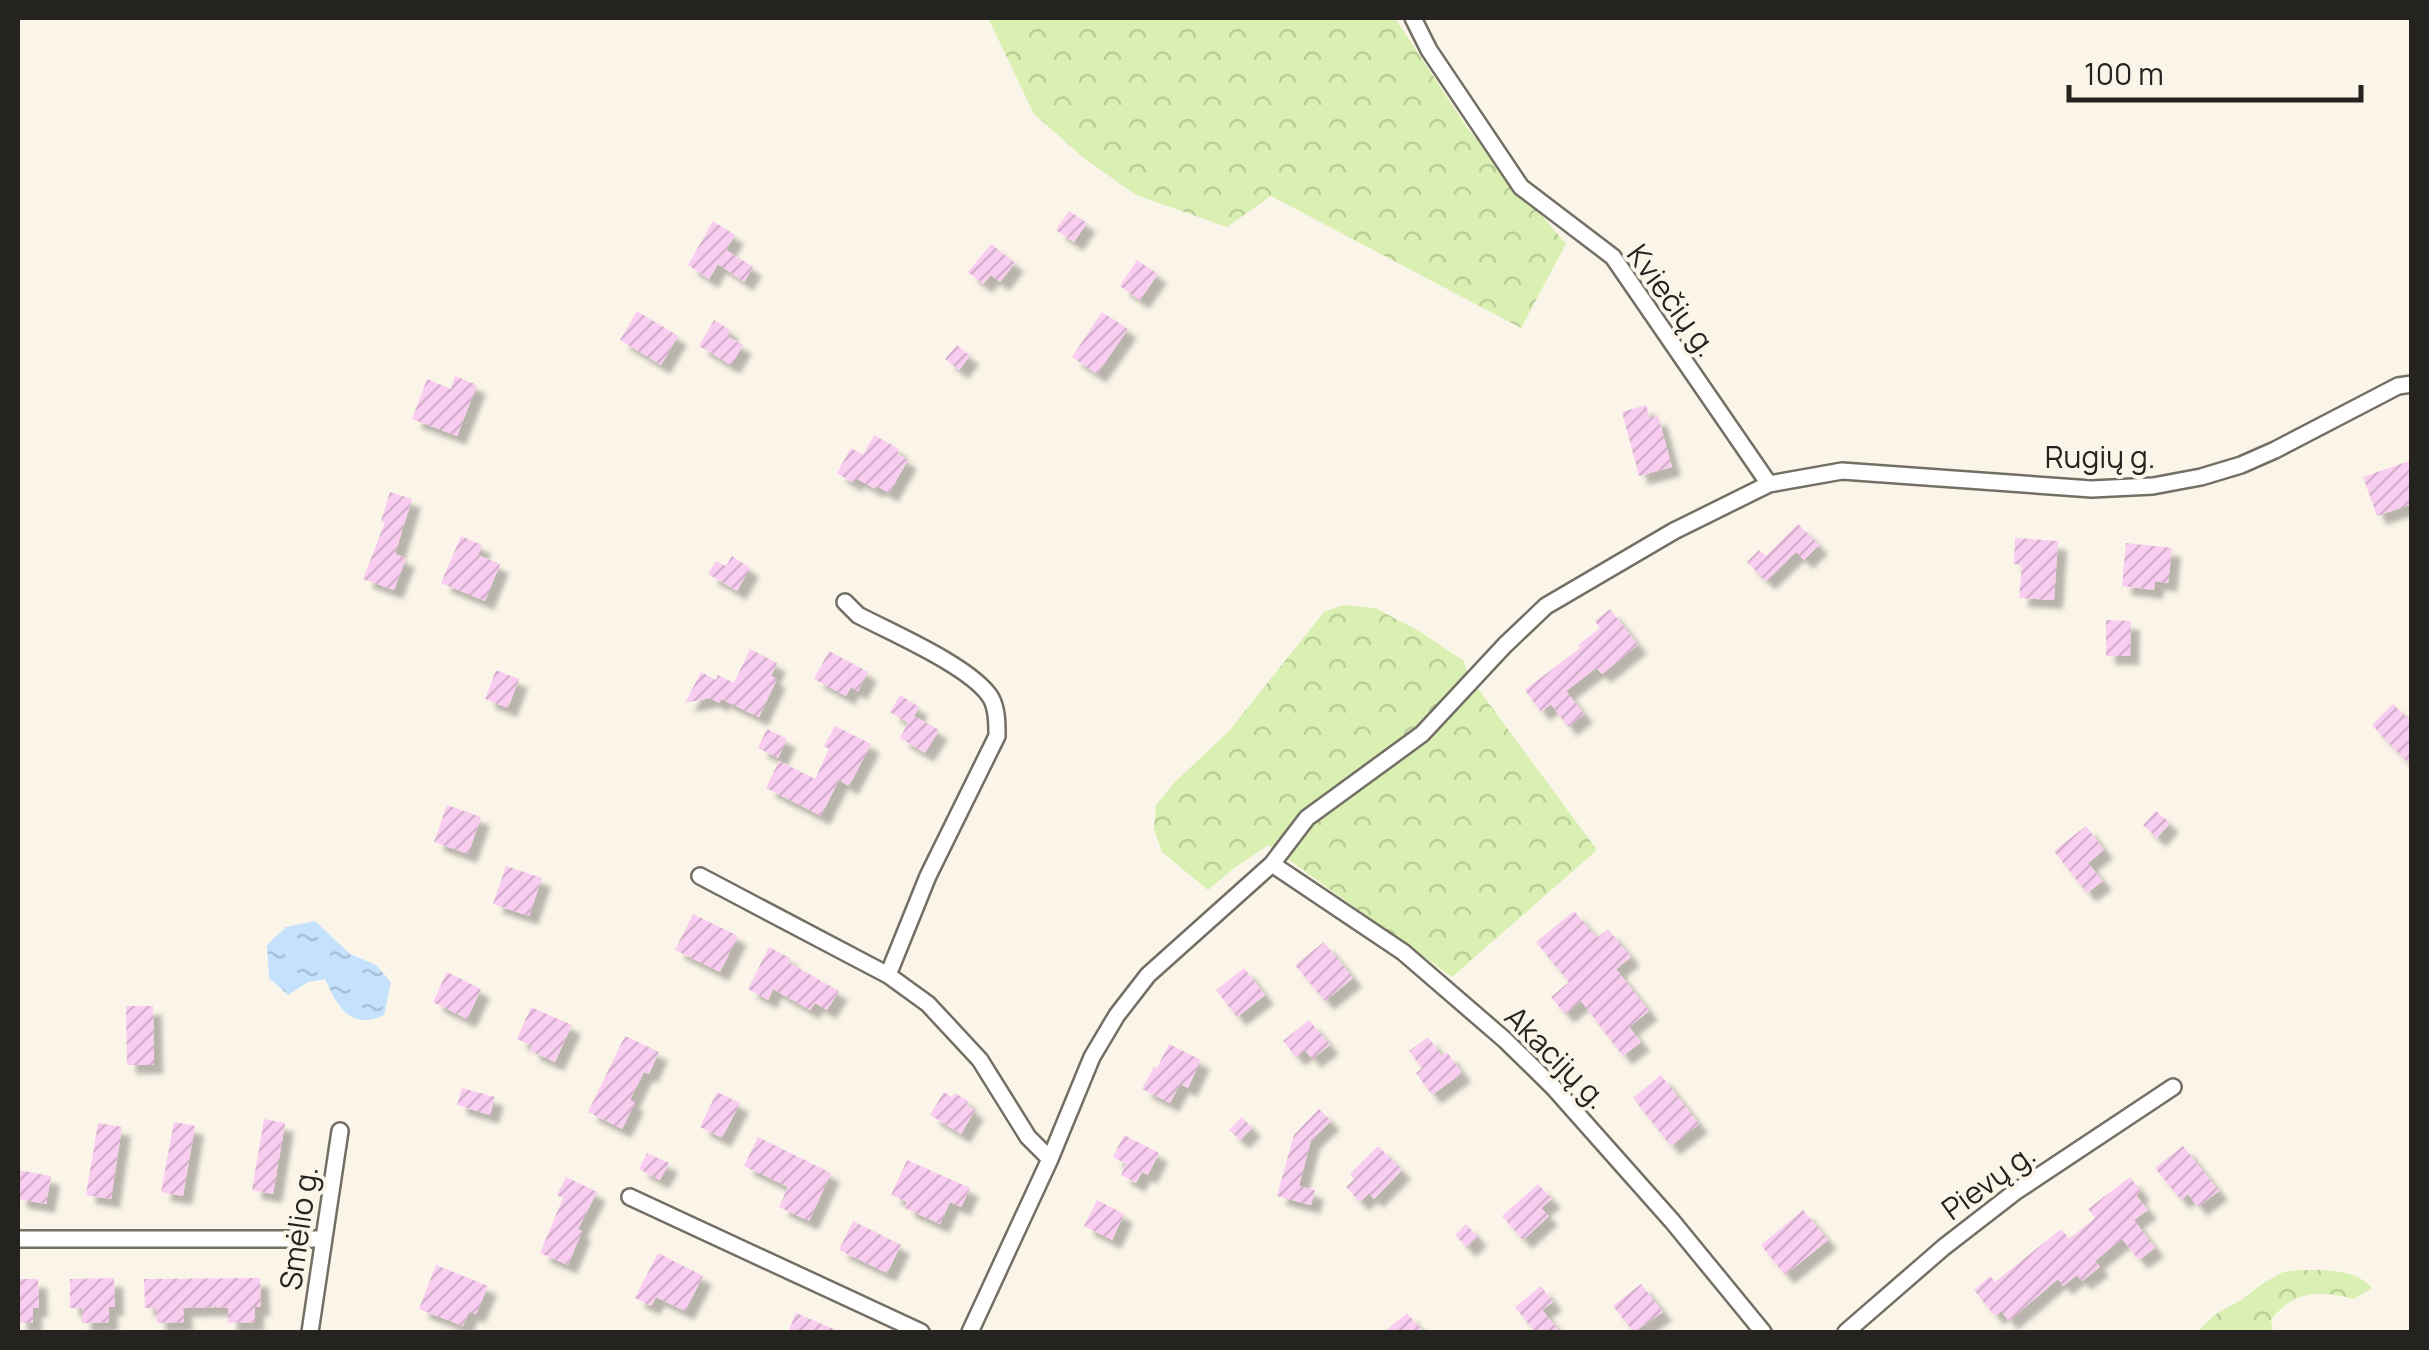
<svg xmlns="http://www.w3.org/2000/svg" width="2429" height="1350" viewBox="0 0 2429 1350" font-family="Manrope,sans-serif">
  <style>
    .forest { fill: url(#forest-crowns) }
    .water { fill: url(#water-ripples) }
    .building { fill: url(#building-hatch); filter: url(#shadow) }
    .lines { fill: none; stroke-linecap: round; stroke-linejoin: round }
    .street-casing { stroke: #746f65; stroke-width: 20 }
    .street { stroke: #fff; stroke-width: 15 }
    .labels { text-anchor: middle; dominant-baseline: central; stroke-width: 8; stroke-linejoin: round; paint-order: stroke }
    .street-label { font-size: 30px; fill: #25231f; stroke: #fbf5e9 }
  </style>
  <defs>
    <pattern id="forest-crowns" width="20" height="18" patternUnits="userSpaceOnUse" patternTransform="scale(2.5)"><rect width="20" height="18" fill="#d9f0b2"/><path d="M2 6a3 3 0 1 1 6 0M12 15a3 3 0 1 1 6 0" fill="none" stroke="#bace99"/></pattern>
    <pattern id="water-ripples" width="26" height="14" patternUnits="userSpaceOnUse" patternTransform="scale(2.5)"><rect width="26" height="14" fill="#c4e1fe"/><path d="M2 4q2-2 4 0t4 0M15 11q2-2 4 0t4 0" fill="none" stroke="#a8c1d9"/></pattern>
    <pattern id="building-hatch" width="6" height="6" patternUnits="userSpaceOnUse" patternTransform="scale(2.5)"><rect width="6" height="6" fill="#f9cdf0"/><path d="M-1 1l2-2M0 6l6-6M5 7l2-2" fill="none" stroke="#d5b0cd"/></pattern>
    <filter id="shadow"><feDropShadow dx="9" dy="9" stdDeviation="2.5" flood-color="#0004"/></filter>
  </defs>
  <rect width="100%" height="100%" fill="#fbf5e9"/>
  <path class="forest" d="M988 18H1395L1468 129 1566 244 1521 328 1271 196 1227 227 1136 195 1085 159 1034 114Z
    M1343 605 1375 608 1419 631 1464 661 1468 675 1597 850 1452 977 1268 845 1233 869 1208 890 1162 852 1154 829 1156 805 1175 782 1229 731 1324 612Z
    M2299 1270C2323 1270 2355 1268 2372 1288L2354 1299C2319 1290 2294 1290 2271 1320L2273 1332H2197L2216 1314 2241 1300 2262 1284 2283 1272Z"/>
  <path class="water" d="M315 921 350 954 376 965 391 982 384 1015C351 1031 337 1006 325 979L308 982 288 995 269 978 267 945 286 927Z"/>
  <path class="building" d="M1069 211 1087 223 1074 242 1056 230Z
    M713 221 735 235 726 250 753 267 744 282 718 264 709 279 688 265Z
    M991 244 1015 263 1000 282 991 275 983 284 968 272Z
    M1137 260 1158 274 1140 300 1120 286Z
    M637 311 678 336 661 365 620 340Z
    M1102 312 1128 329 1097 374 1072 357Z
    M714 320 730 330 727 336 743 345 731 365 699 346Z
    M957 345 970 356 959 370 945 359Z
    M455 376 477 385 457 436 412 419 427 379 451 389Z
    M1646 405 1650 418 1658 416 1672 467 1639 476 1622 412Z
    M874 435 899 449 897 453 908 460 889 493 877 486 875 489 856 478 853 483 837 473 851 448 863 455Z
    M2412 460V504L2377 516 2363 477Z
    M390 492 412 499 395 554 406 558 394 590 363 579 385 522 381 521Z
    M1798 524 1819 545 1804 560 1796 552 1766 581 1747 562 1759 550 1766 556Z
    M461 536 482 545 478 555 500 564 485 601 441 583Z
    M2015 538 2058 541 2054 600 2019 598 2022 565 2014 564Z
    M2126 543 2172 548 2168 583 2155 581 2154 590 2122 586Z
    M732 556 750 568 737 591 708 574 716 561 726 566Z
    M1610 609 1638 645 1602 674 1596 668 1566 691 1584 714 1568 727 1551 704 1541 712 1525 690 1580 648 1578 645 1600 628 1595 621Z
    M2106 620 2131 621 2130 656H2106Z
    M750 649 777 663 771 676 777 679 759 717 721 699 719 703 710 698 685 703 701 672 716 680 718 675 734 683Z
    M829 651 868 672 858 691 851 687 846 696 814 679Z
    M496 670 519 679 508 708 485 699Z
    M900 695 919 707 914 716 939 730 925 753 900 738 908 723 890 712Z
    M2393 704 2412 723V767L2372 725Z
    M835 726 871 744 849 786 839 780 821 816 766 788 779 761 815 779 829 749 824 746Z
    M767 729 787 739 778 758 758 748Z
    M447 805 481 817 468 854 434 842Z
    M2156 811 2170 823 2157 838 2143 825Z
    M2086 826 2104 850 2088 863 2103 881 2087 893 2054 851Z
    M506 866 542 878 529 916 493 904Z
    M1574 911 1597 938 1608 929 1631 957 1616 969 1649 1011 1629 1027 1641 1042 1623 1056 1581 1001 1565 1014 1551 997 1569 982 1536 942Z
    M693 914 738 936 720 972 675 950Z
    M1324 942 1353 978 1325 1001 1295 965Z
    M769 947 790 958 788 962 839 991 827 1010 815 1003 810 1010 773 989 768 1000 748 989Z
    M1244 968 1265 995 1237 1017 1216 990Z
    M447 972 481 989 467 1019 433 1002Z
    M126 1006H153L154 1065H127Z
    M531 1007 572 1025 555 1062 530 1051 532 1046 517 1039Z
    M1309 1020 1330 1045 1312 1059 1305 1050 1296 1057 1283 1041Z
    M625 1036 659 1052 649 1074 644 1072 630 1100 635 1103 622 1129 588 1112Z
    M1428 1037 1442 1056 1447 1052 1462 1073 1432 1095 1416 1073 1422 1068 1409 1051Z
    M1169 1044 1201 1060 1188 1088 1180 1084 1170 1103 1142 1089 1154 1067 1157 1068Z
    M1661 1075 1699 1124 1671 1146 1633 1098Z
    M462 1088 495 1097 490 1115 457 1105Z
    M717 1092 740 1103 722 1138 700 1127Z
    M944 1092 952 1097 955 1093 968 1101 966 1105 975 1110 961 1134 930 1115Z
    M1319 1109 1331 1121 1311 1140 1299 1186 1315 1190 1311 1205 1277 1196 1294 1135Z
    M1242 1117 1252 1128 1240 1140 1229 1130Z
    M264 1119 285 1123 273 1194 252 1190Z
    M174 1122 195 1126 183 1196 161 1192Z
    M98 1123 122 1127 111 1199 86 1195Z
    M1124 1135 1159 1153 1148 1175 1142 1172 1136 1183 1121 1175 1126 1164 1113 1157Z
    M758 1137 831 1173 809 1221 779 1207 788 1187 744 1166Z
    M1378 1146 1402 1170 1374 1199 1369 1193 1360 1202 1346 1187 1354 1179 1350 1174Z
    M2183 1146 2219 1191 2198 1207 2188 1194 2181 1200 2155 1168Z
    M647 1153 669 1163 660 1180 639 1169Z
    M907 1160 970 1188 961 1207 950 1202 940 1224 905 1208 907 1202 891 1195Z
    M18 1170 51 1176 46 1204 18 1199Z
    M566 1177 597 1192 578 1229 582 1231 568 1265 540 1253 563 1198 557 1195Z
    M2130 1177 2141 1191 2136 1195 2148 1210 2134 1220 2155 1248 2139 1260 2122 1239 2095 1261 2100 1267 2082 1281 2077 1275 2063 1286 2058 1279 2009 1321 2001 1311 1995 1316 1974 1290 1990 1276 1995 1282 2061 1229 2069 1239 2095 1218 2088 1209Z
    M1538 1184 1552 1199 1541 1208 1549 1216 1523 1240 1502 1216Z
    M1097 1200 1124 1214 1112 1240 1084 1226Z
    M1803 1210 1828 1240 1785 1275 1761 1245Z
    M853 1221 901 1245 887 1273 839 1250Z
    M1466 1224 1478 1237 1467 1248 1455 1235Z
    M658 1253 703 1276 685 1311 656 1297 651 1306 635 1298Z
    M436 1265 488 1286 476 1314 469 1312 463 1326 419 1309Z
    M114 1278 115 1307H109V1322L82 1323V1308H70V1279Z
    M260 1278 261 1307H255V1322L228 1323V1308L216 1307 183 1308 184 1322 157 1323 156 1308H145L144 1279Z
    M18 1279H38L39 1308H33V1323H18Z
    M1641 1284 1663 1312 1634 1332 1613 1306Z
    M1541 1286 1553 1302 1542 1310 1560 1332H1535L1515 1307Z
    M796 1313 841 1332H788Z
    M1407 1313 1423 1332H1384Z"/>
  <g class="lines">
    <defs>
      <path id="street" d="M1413 18 1429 50 1521 187 1613 257 1769 484
        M845 602 858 615C892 633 972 667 991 698 997 709 997 723 997 736L928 876 888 975
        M1272 864 1403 952 1505 1040 1554 1088 1672 1221 1763 1332
        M700 876 888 975 928 1004 980 1060 1028 1137 1050 1159
        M630 1197 921 1332
        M18 1239H324
        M310 1332 340 1131
        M970 1332 1050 1159 1092 1057 1117 1015 1148 975 1272 864 1307 818 1422 734 1505 645 1546 606 1674 531 1769 484 1842 471 2092 489 2153 486 2201 477 2241 465 2275 450 2398 386 2412 384
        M1846 1332 1944 1247 2015 1192 2173 1087"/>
    </defs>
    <use href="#street" class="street-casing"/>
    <use href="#street" class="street"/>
  </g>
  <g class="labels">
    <g class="street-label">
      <text transform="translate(1673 300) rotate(54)">Kviečių g.</text>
      <text x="2100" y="456">Rugių g.</text>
      <text transform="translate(1557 1057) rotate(45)">Akacijų g.</text>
      <text transform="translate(1988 1181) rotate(-36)">Pievų g.</text>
      <text transform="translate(298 1228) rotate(-82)">Smėlio g.</text>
    </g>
  </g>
  <rect width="2429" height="1350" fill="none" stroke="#25231f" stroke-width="40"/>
  <path d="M2069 85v15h292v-15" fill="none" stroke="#25231f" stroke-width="5"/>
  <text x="2084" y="85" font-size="30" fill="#25231f" stroke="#fbf5e9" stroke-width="8" paint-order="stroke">100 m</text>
</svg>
